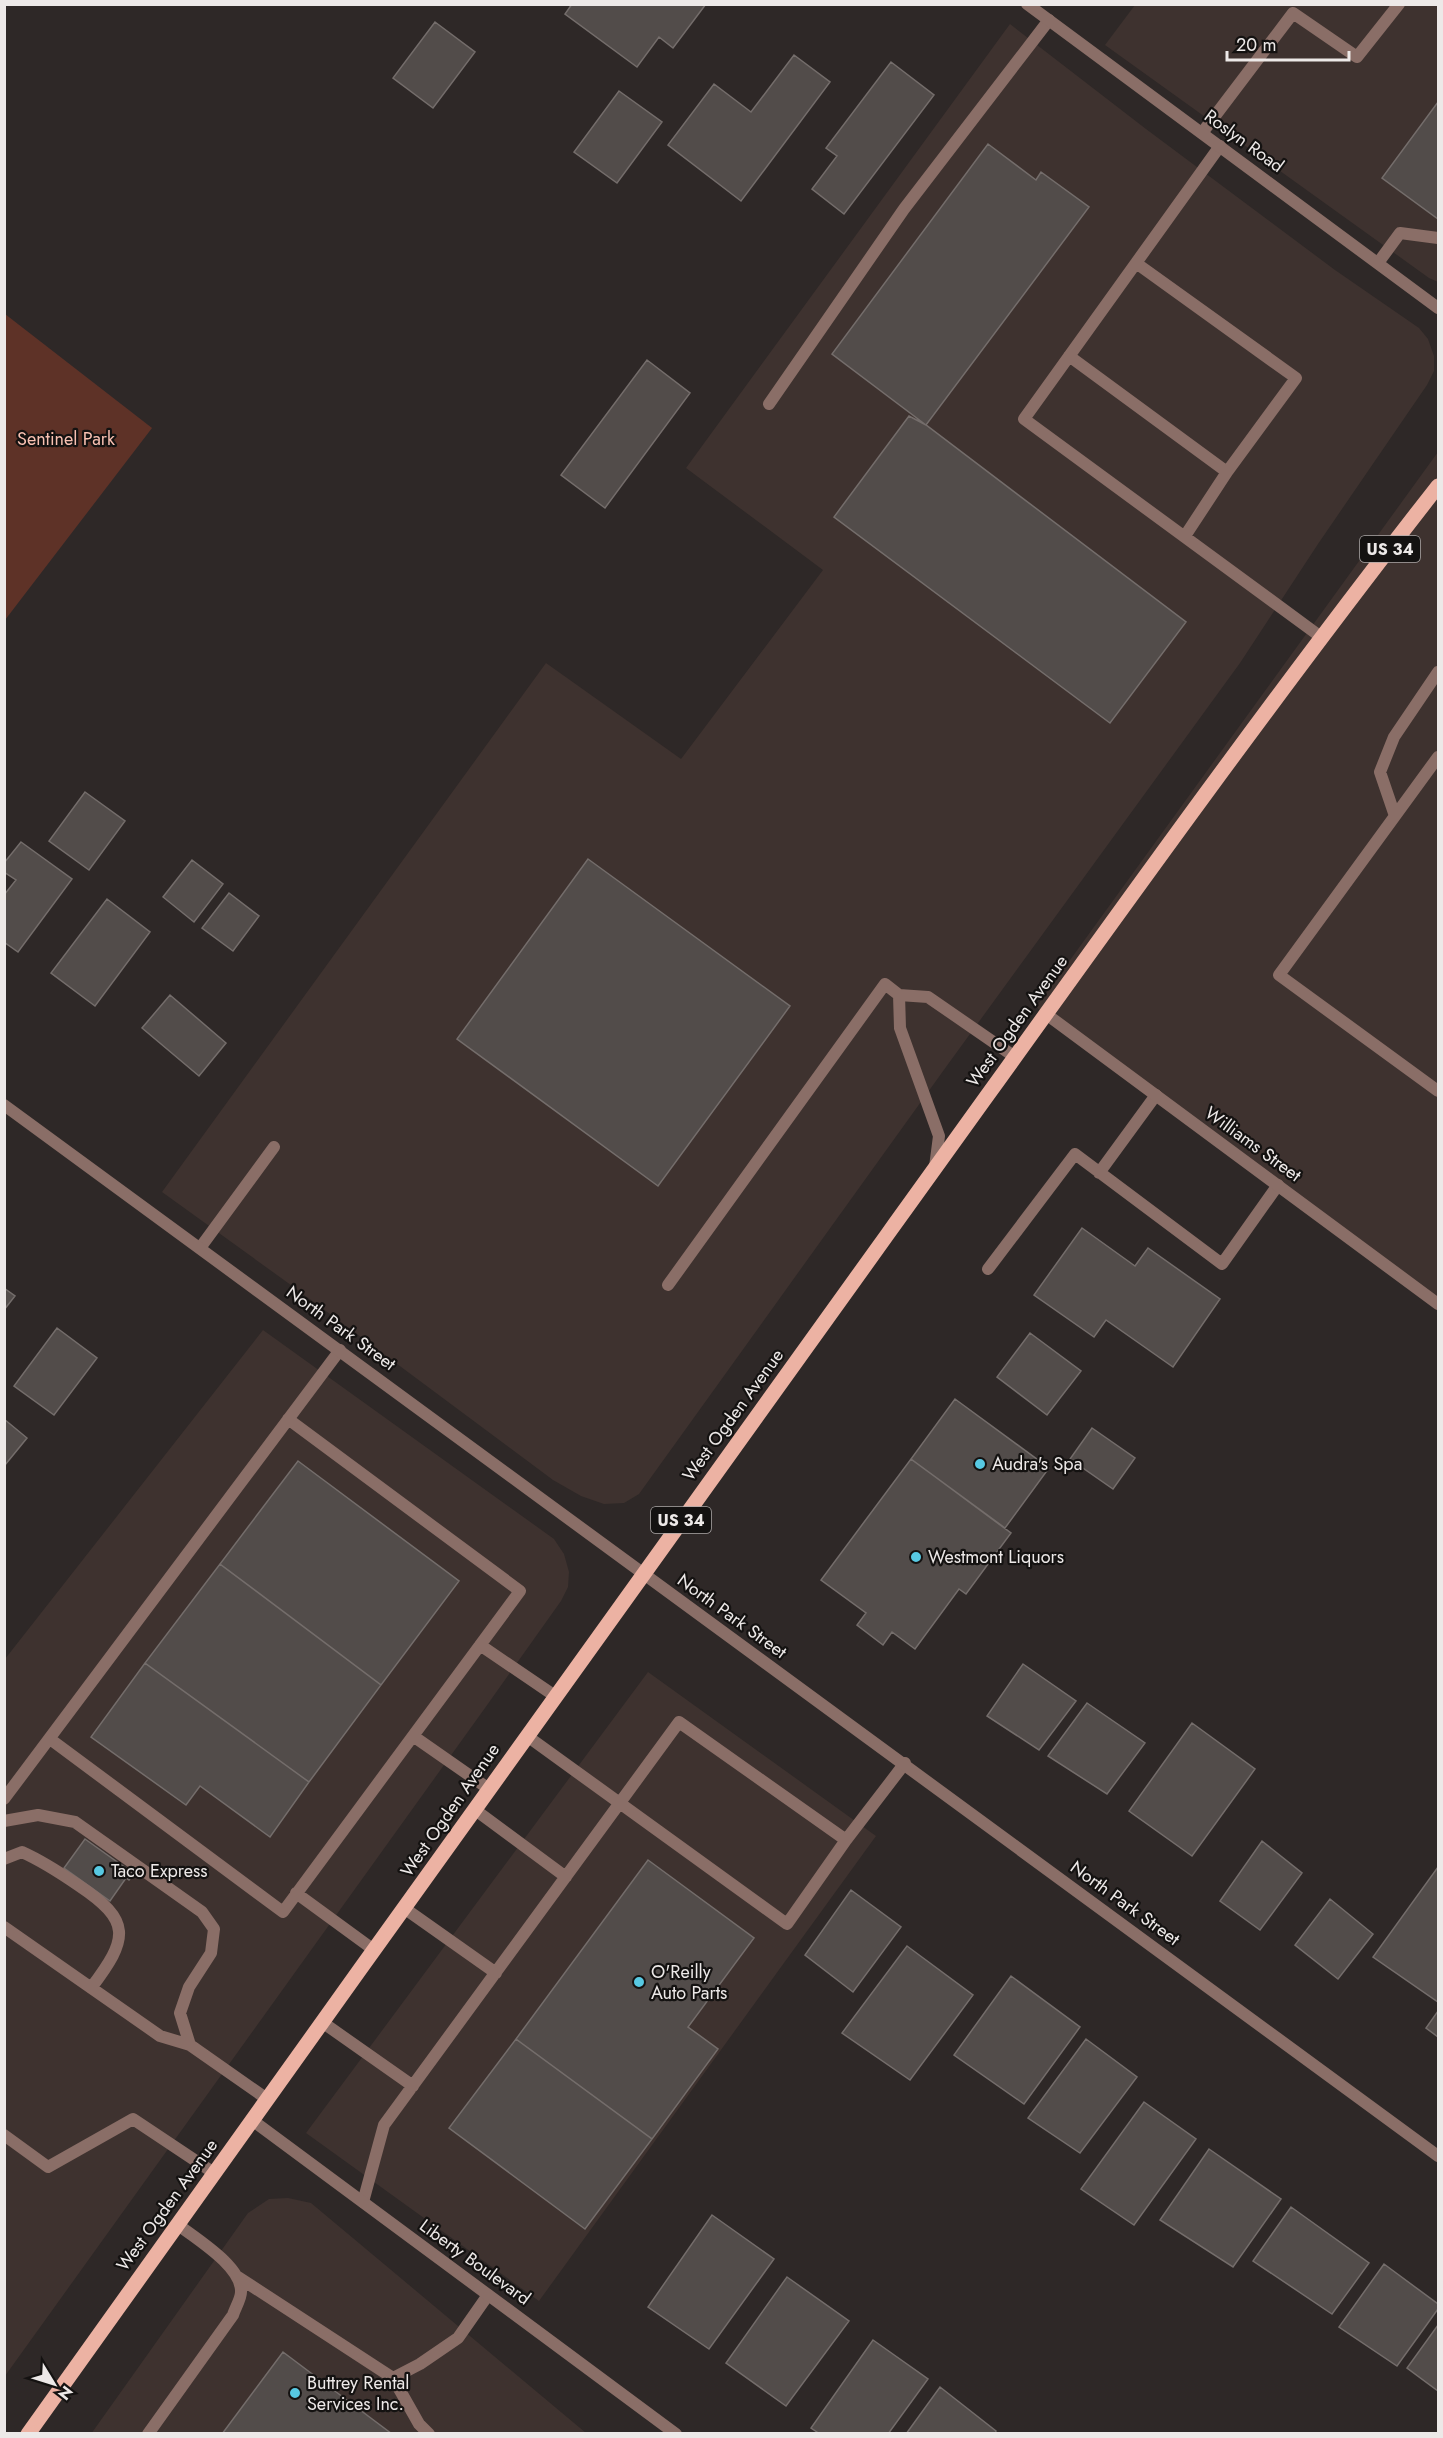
<svg xmlns="http://www.w3.org/2000/svg" width="1443" height="2438" viewBox="0 0 1443 2438" font-family="Jost,sans-serif">
  <style>
    .built { fill: #3e322f }
    .green { fill: #5e3227 }
    .building { fill: #524c4a; stroke: #746d6b; stroke-width: 1.5 }
    .lines { fill: none; stroke-linecap: round; stroke-linejoin: round }
    .lane { stroke: #8a6e67; stroke-width: 12 }
    .street { stroke: #8a6e67; stroke-width: 12 }
    .primary { stroke: #ecb2a3; stroke-width: 15 }
    .poi-dot { fill: #57c9e3; stroke: #141211; stroke-width: 2 }
    .labels { text-anchor: middle; dominant-baseline: central; stroke-width: 4.5; stroke-linejoin: round; paint-order: stroke }
    .shield { fill: #141211; stroke: #aca8a8; stroke-width: 1.5 }
    .shield-label { font-size: 16px; font-weight: bold; fill: #ede9e8 }
    .street-label { font-size: 18px; fill: #ede9e8; stroke: #141211 }
    .park-label { font-size: 18px; fill: #f9c1b2; stroke: #141211 }
    .poi-label { font-size: 18px; fill: #ede9e8; stroke: #141211; text-anchor: start }
  </style>
  <rect width="100%" height="100%" fill="#2e2827"/>
  <path class="built" d="M1135 5H1438V282L1429 278 1105 45Z
    M1010 24 1146 129 1335 270 1419 328 1428 339 1434 356V371L1427 385 1318 544 1240 663 946 1067 639 1494 624 1503 604 1504 581 1496 553 1480 295 1288 162 1192 546 663 681 759 823 570 686 468Z
    M1438 452V1304L1036 1007Z
    M263 1330 554 1539 564 1554 569 1572 568 1587 561 1601 485 1708 5 2376V1659Z
    M648 1672 876 1836 539 2301 306 2133Z
    M288 2198 311 2203 586 2433 91 2434 248 2213 269 2199Z"/>
  <path class="green" d="M5 314 152 428 5 620Z"/>
  <path class="building" d="M572 4H706L673 48 659 37 637 67 565 14Z
    M435 22 475 52 433 108 393 78Z
    M794 55 830 82 741 201 668 145 714 84 751 112Z
    M891 62 934 95 844 214 812 189 837 156 826 148Z
    M619 91 662 122 617 183 574 152Z
    M1438 102V219L1382 178Z
    M988 144 1036 180 1041 172 1089 207 926 425 832 354Z
    M647 360 690 393 605 508 561 475Z
    M909 416 926 425 1186 622 1110 723 834 517Z
    M85 792 125 821 89 870 49 841Z
    M21 842 72 879 18 952 4 942V895L16 880 4 872V863Z
    M588 859 790 1006 658 1186 457 1039Z
    M192 860 223 884 194 922 163 897Z
    M229 893 259 916 233 951 202 928Z
    M107 899 150 932 95 1006 51 973Z
    M170 995 226 1043 199 1076 142 1028Z
    M1082 1228 1135 1266 1148 1248 1220 1299 1173 1367 1106 1320 1094 1337 1034 1295Z
    M4 1288 15 1296 4 1310Z
    M57 1328 97 1358 54 1415 14 1386Z
    M1030 1333 1081 1371 1047 1415 997 1377Z
    M955 1399 1049 1468 1005 1528 911 1459Z
    M4 1419 27 1438 5 1465H4Z
    M1092 1428 1135 1458 1113 1489 1070 1459Z
    M911 1459 1011 1533 966 1594 959 1589 915 1649 892 1632 883 1645 857 1625 866 1613 821 1580Z
    M298 1461 459 1581 381 1685 220 1564Z
    M220 1564 381 1685 309 1782 145 1663Z
    M145 1663 309 1782 270 1837 200 1786 186 1805 91 1737Z
    M1023 1664 1076 1701 1039 1750 987 1716Z
    M1087 1703 1145 1743 1107 1794 1048 1756Z
    M1192 1723 1255 1769 1192 1856 1129 1811Z
    M85 1839 134 1874 129 1880 126 1878 110 1901 64 1868Z
    M1262 1841 1302 1873 1260 1930 1220 1901Z
    M648 1860 754 1938 688 2027 718 2049 652 2139 516 2039Z
    M1438 1867V2002L1373 1957Z
    M851 1890 901 1927 853 1992 805 1955Z
    M1330 1899 1373 1934 1338 1979 1295 1945Z
    M907 1946 973 1995 910 2080 842 2033Z
    M1011 1976 1080 2027 1024 2104 954 2055Z
    M1438 2011V2037L1426 2028Z
    M516 2039 652 2139 585 2229 449 2128Z
    M1086 2039 1137 2077 1080 2153 1028 2118Z
    M1144 2102 1196 2139 1134 2225 1081 2189Z
    M1209 2149 1281 2199 1233 2267 1160 2220Z
    M1291 2207 1369 2263 1332 2314 1253 2261Z
    M712 2215 774 2259 709 2349 648 2307Z
    M1384 2264 1438 2304V2309L1397 2366 1339 2327Z
    M787 2277 849 2321 786 2406 726 2363Z
    M1438 2325V2391L1407 2368Z
    M873 2340 928 2379 888 2434H820L811 2428Z
    M283 2352 392 2434H222Z
    M940 2387 996 2431 995 2434H906Z"/>
  <g class="lines">
    <path class="lane" d="M1202 133 1293 13 1357 57 1399 4
      M1220 146 1024 419 1321 637
      M1136 263 1296 378 1227 472 1185 536
      M1378 263 1400 233 1438 238
      M1069 356 1227 472
      M769 404 904 209 1049 20
      M1438 757 1279 975 1438 1091
      M1395 816 1380 772 1394 737 1438 672
      M935 1167 939 1136 900 1028 899 995 928 997 1015 1057
      M1099 1173 1156 1095
      M200 1248 274 1147
      M988 1269 1075 1154 1222 1264 1278 1185
      M668 1285 885 984 899 995
      M480 1645 555 1696
      M413 1736 489 1789
      M527 1736 787 1924 846 1840
      M50 1739 283 1912 520 1591 288 1419
      M4 1799 340 1350
      M474 1809 566 1877
      M4 1821 38 1815 75 1822 202 1912 214 1929 211 1953 189 1987 180 2013 190 2045
      M4 1859 22 1852C42 1861 59 1872 78 1885 132 1921 129 1938 91 1988
      M296 1893 374 1950
      M404 1908 496 1973
      M4 1927 160 2036 190 2045 267 2099
      M322 2022 413 2086
      M4 2135 48 2167 133 2119 214 2173
      M363 2202 384 2125 679 1722 846 1840 905 1763
      M238 2277 393 2378 419 2424 429 2434
      M393 2378 420 2364 458 2338 488 2295
      M148 2434 233 2315C235 2308 241 2299 241 2292 242 2266 196 2239 177 2224"/>
    <path class="street" d="M1027 4 1438 308
      M1046 1014 1438 1304
      M4 1105 1438 2156
      M252 2120 676 2434"/>
    <path class="primary" d="M28 2434C314 2034 599 1634 887 1235 1068 984 1247 730 1438 486"/>
  </g>
  <g class="poi-dot">
    <circle cx="980" cy="1464" r="6"/>
    <circle cx="916" cy="1557" r="6"/>
    <circle cx="99" cy="1871" r="6"/>
    <circle cx="639" cy="1982" r="6"/>
    <circle cx="295" cy="2393" r="6"/>
  </g>
  <g class="labels">
    <g class="shield">
      <rect x="1360" y="536" width="60" height="26" rx="4.5"/>
      <rect x="651" y="1507" width="60" height="26" rx="4.5"/>
    </g>
    <g class="shield-label">
      <text x="1390" y="549">US 34</text>
      <text x="681" y="1520">US 34</text>
    </g>
    <g class="street-label">
      <text transform="translate(1244 141) rotate(36)">Roslyn Road</text>
      <text transform="translate(1017 1021) rotate(-54)">West Ogden Avenue</text>
      <text transform="translate(1253 1144) rotate(36)">Williams Street</text>
      <text transform="translate(341 1328) rotate(36)">North Park Street</text>
      <text transform="translate(733 1415) rotate(-54)">West Ogden Avenue</text>
      <text transform="translate(732 1616) rotate(36)">North Park Street</text>
      <text transform="translate(450 1810) rotate(-55)">West Ogden Avenue</text>
      <text transform="translate(1125 1903) rotate(36)">North Park Street</text>
      <text transform="translate(167 2205) rotate(-54)">West Ogden Avenue</text>
      <text transform="translate(475 2262) rotate(36)">Liberty Boulevard</text>
    </g>
    <g class="park-label">
      <text x="66" y="439">Sentinel Park</text>
    </g>
    <g class="poi-label">
      <text x="992" y="1464">Audra's Spa</text>
      <text x="928" y="1557">Westmont Liquors</text>
      <text x="111" y="1871">Taco Express</text>
      <text x="651" y="1972">O'Reilly<tspan x="651" dy="21">Auto Parts</tspan></text>
      <text x="307" y="2383">Buttrey Rental<tspan x="307" dy="21">Services Inc.</tspan></text>
    </g>
  </g>
  <rect width="1443" height="2438" fill="none" stroke="#ede9e8" stroke-width="12"/>
  <g transform="translate(54 2384) rotate(128)" stroke="#141211" stroke-width="4.5" paint-order="stroke">
  <path d="M0-4.5L10 22L0 15L-10 22Z" fill="#ede9e8"/>
  <text y="-9" font-size="16" font-weight="bold" text-anchor="middle" fill="#ede9e8">N</text>
  </g>
  <path d="M1227 51v9h122v-9" fill="none" stroke="#ede9e8" stroke-width="3"/>
  <text x="1236" y="51" font-size="18" fill="#ede9e8" stroke="#141211" stroke-width="4.5" paint-order="stroke">20 m</text>
</svg>
